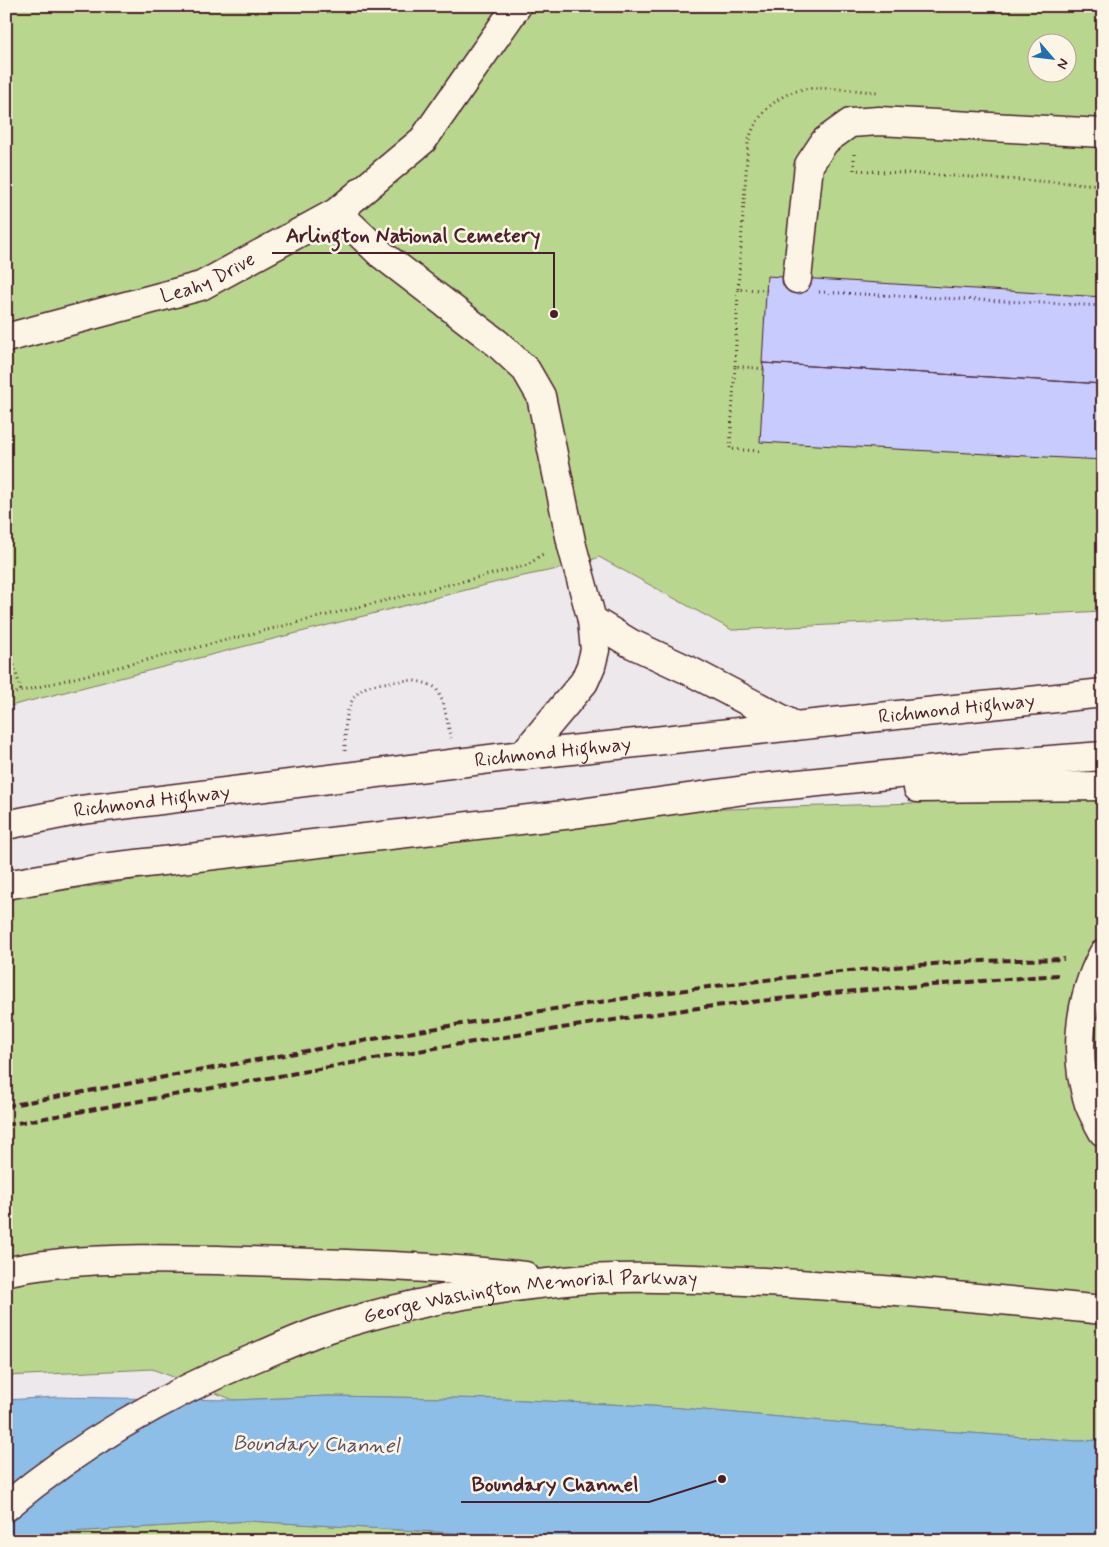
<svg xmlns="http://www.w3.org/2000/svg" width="1109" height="1547" viewBox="0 0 1109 1547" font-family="Mynerve,sans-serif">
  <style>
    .green { fill: #b9d68e; stroke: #827a5c; fill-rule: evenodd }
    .water { fill: #8dbee8; stroke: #727e9c }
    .building { fill: #c7cbfe; stroke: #4a1f2b }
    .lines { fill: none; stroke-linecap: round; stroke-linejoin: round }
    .minor-casing { stroke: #4a1f2b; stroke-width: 31 }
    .highway-casing { stroke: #4a1f2b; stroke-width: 31 }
    .path { stroke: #4a1f2b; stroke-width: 3; stroke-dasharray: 1 4; stroke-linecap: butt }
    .minor { stroke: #fcf5e5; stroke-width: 28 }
    .highway { stroke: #fcf5e5; stroke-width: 28 }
    .rail { stroke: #4a1f2b; stroke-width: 4; stroke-dasharray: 8 4; stroke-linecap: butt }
    .labels { text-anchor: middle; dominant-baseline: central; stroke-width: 5; stroke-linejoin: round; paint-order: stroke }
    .street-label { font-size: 20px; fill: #4a1f2b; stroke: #fcf5e5 }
    .water-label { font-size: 21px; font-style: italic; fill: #5e4f64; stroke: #fcf5e5 }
    .leader { fill: none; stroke: #4a1f2b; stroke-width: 2 }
    .callout-dot { fill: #4a1f2b; stroke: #fcf5e5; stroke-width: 2 }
    .callout-label { font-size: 21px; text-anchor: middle; font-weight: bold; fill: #4a1f2b; stroke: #fcf5e5; stroke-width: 5; stroke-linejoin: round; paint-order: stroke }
  </style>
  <rect width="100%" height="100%" fill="#ece8ec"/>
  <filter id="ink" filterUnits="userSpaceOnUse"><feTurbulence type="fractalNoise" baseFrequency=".02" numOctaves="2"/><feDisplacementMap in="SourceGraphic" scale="10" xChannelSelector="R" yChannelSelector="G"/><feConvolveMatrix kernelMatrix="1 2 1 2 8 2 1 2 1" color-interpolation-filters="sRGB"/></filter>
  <g filter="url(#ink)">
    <path class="green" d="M6 6H1103V611L732 630 599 557 578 565 513 578 6 707ZM1036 42H1066V72H1036Z
      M1103 797V1440L1078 1441 889 1427 670 1407 502 1399 328 1396 234 1400 152 1369 6 1376V899L573 814Z
      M248 1521 588 1541H6V1536Z"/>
    <path class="water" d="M328 1396 502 1399 670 1407 889 1427 1078 1441 1103 1440V1541H588L248 1521 6 1536V1400L56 1397 234 1400Z"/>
    <path class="building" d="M767 276 1103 297V384L762 363Z
      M762 363 1103 384V460L760 442 764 369Z"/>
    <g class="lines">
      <defs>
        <g id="minor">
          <path d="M337 212 381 254 497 343 526 370 541 396 572 546 592 620 595 650 591 666 584 682 522 756"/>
          <path d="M797 279 809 165 825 141 850 123 879 121 1103 133"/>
          <path id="s1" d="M6 338 201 286 337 212 423 140 517 6"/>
          <path d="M592 620 630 643 688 670 795 726"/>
        </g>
        <g id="highway">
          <path d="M918 788 1103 786"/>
          <path id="s2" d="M6 825 81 810 506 757 1103 693"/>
          <path d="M6 885 102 868 573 814 759 788 996 764 1103 756"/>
          <path d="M1103 954C1079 999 1073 1056 1089 1104 1093 1114 1098 1123 1103 1132"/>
          <path d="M6 1272C24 1267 44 1265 62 1263 114 1258 166 1259 218 1260 320 1263 423 1265 525 1276"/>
          <path id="s3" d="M6 1507C83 1442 171 1392 264 1354 283 1346 303 1337 323 1330 401 1304 484 1289 566 1281 623 1275 688 1279 745 1281 865 1287 984 1298 1103 1310"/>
        </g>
      </defs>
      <use href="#minor" class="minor-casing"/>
      <use href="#highway" class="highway-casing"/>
      <path class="path" d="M854 154V170L1103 185
        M738 289 748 143C755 116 776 94 804 89 822 86 857 91 878 92
        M819 292 1103 306
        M735 366 738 289 767 290
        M759 451 730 449 735 366 764 369
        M6 636 21 691
        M6 695 528 565 541 555 546 553
        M345 751C345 729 343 696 369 686 375 684 384 683 391 682 406 679 423 680 436 688L443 702 451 738"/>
      <use href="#minor" class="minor"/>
      <use href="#highway" class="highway"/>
      <path class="rail" d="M6 1106C323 1049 640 983 962 962 996 960 1030 960 1064 959
        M6 1125 441 1047 626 1018 705 1007 843 992 1058 975"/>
    </g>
  </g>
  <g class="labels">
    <g class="street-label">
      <text stroke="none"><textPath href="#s1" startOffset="211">Leahy Drive</textPath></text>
      <text stroke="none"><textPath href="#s2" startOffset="958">Richmond Highway</textPath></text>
      <text stroke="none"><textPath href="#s2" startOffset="552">Richmond Highway</textPath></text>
      <text stroke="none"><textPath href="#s2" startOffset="148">Richmond Highway</textPath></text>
      <text stroke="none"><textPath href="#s3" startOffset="576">George Washington Memorial Parkway</textPath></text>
    </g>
    <g class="water-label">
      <text transform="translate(316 1445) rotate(1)">Boundary Channel</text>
    </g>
  </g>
  <path class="leader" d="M554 314L554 253H272M722 1479L649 1502H461"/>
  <g class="callout-dot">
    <circle cx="554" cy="314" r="5"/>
    <circle cx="722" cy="1479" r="5"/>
  </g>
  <g class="callout-label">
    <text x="413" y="242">Arlington National Cemetery</text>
    <text x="555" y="1491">Boundary Channel</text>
  </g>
  <rect width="1109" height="1547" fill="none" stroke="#fcf5e5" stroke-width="25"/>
  <rect x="12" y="12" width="1084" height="1522" fill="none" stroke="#4a1f2b" stroke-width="2" filter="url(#ink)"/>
  <g transform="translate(1052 58) rotate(118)"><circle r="24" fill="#fcf5e5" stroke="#b59f9b"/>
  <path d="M0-4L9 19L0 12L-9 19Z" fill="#1f6fb2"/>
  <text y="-8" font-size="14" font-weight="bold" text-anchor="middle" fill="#4a1f2b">N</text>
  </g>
</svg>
